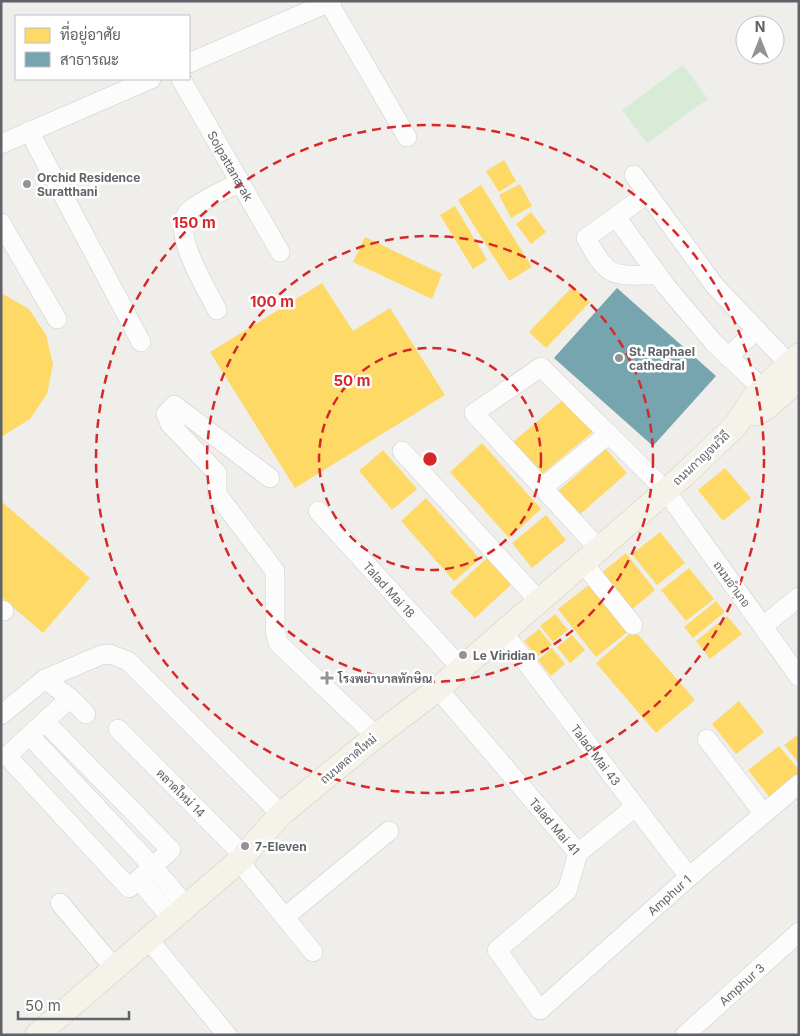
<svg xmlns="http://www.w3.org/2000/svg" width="800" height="1036" viewBox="0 0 800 1036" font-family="Inter,Sarabun,sans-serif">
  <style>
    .green { fill: #d8ebd6 }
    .homes { fill: #ffd966 }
    .public { fill: #76a5af }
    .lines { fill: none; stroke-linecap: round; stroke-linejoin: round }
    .minor-casing { stroke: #cbcccc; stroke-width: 20 }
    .major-casing { stroke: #d7ceb8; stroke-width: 25 }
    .minor { stroke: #fdfcfc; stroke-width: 19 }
    .major { stroke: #f4f2e9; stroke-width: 24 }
    .ring { fill: none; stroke: #d62828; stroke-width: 2.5; stroke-dasharray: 9 6 }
    .poi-dot { fill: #919496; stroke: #fff; stroke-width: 2 }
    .labels { text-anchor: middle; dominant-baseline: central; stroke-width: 5; stroke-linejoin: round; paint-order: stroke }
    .street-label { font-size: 12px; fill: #5f6368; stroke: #fff }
    .poi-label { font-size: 12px; font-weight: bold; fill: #5f6368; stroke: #fff; text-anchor: start }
    .centre { fill: #d62828; stroke: #fff; stroke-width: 2.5 }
    .ring-label { font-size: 15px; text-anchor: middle; font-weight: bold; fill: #d62828; stroke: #fff; stroke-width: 5; stroke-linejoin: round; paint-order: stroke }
  </style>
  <rect width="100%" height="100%" fill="#efeeea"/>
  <path class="green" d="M683 65 708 99 647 143 622 110Z"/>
  <path class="homes" d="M504 160 516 181 499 192 486 171Z
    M520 184 532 206 511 218 499 195Z
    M481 185 532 267 509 281 458 200Z
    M455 206 487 260 473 269 440 215Z
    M531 212 546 232 531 244 516 224Z
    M365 237 442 274 432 299 353 262Z
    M322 283 353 331 390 308 445 395 295 488 210 352Z
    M573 286 590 302 546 348 529 332Z
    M1 293 29 309 46 335 53 364 47 394 30 419 1 437Z
    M565 398 594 431 541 475 513 442Z
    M482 443 541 509 509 538 450 472Z
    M606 449 627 473 578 516 557 492Z
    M383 450 417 489 392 510 359 471Z
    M725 468 751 498 723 521 698 490Z
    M426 498 480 559 454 581 401 521Z
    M1 501 90 578 43 633 1 597Z
    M546 515 566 540 532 568 512 543Z
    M660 532 685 563 657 585 632 554Z
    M626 553 655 590 630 611 600 574Z
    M487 558 512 584 475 618 450 592Z
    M689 568 714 599 686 621 661 590Z
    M594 581 631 629 596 657 558 609Z
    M716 601 725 612 693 638 684 627Z
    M555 614 568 630 553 642 540 626Z
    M727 616 742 634 710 659 696 641Z
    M539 629 552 645 537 657 524 641Z
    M634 630 695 700 656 733 596 663Z
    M572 635 585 650 570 663 557 647Z
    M552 648 565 664 551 676 538 660Z
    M739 701 764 732 736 754 712 724Z
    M799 734V763L784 745Z
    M779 746 799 770V775L770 798 748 770Z"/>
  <path class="public" d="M617 288 716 376 653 446 554 358Z"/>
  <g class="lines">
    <defs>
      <g id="minor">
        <path d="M329 3 407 137"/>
        <path d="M189 63 332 1"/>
        <path id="s1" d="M181 79 280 252"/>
        <path d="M29 131 141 342"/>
        <path d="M1 144 151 79"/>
        <path d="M634 175 715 286 789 364"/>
        <path d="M647 194 586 238C609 280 612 275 658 275"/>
        <path d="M616 217 666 286 714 343 763 389"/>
        <path d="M1 223 57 319"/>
        <path d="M217 310C207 289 169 230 189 211 202 199 224 191 240 182"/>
        <path d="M728 357 756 330"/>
        <path d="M402 451 539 601"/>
        <path d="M270 478 174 405 166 414 170 424 217 473V494L275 571V630L278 643 376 736"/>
        <path d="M543 487 609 434"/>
        <path id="s2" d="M318 511 461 668"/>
        <path d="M599 549 474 413 541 367 666 491 799 677"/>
        <path d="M583 563 633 625"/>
        <path d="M1 610 4 611"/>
        <path d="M763 626 799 597"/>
        <path id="s3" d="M503 632 689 877"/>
        <path d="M45 679 70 698 86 714"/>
        <path id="s4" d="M438 689 578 853"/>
        <path d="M1 715 45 679 101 655 110 654 128 661 281 814"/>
        <path d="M45 722 171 850 129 888 7 756 70 698"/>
        <path d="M118 729 244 856"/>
        <path d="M30 736 153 867 187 907"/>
        <path d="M707 739 763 813"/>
        <path id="s5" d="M578 853 567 891 497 950 540 1010 689 877 799 784"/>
        <path d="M578 853 635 807"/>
        <path d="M239 861 313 952"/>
        <path d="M139 880 173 920"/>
        <path d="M60 903 115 969"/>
        <path d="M285 917 389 831"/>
        <path d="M149 940 227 1035"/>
        <path id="s6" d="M685 1035 799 932"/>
      </g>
      <path id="major" d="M755 414 767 407 799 379
        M37 1035 239 861 281 814 376 736 438 689 684 475 735 426 755 396 799 355"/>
    </defs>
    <use href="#minor" class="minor-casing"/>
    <use href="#major" class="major-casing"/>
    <use href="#minor" class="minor"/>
    <use href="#major" class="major"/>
  </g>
  <g class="ring">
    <circle cx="430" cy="459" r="111"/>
    <circle cx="430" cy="459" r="223"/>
    <circle cx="430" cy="459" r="334"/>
  </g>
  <g class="poi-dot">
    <circle cx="27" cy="184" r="5"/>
    <circle cx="619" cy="358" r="5"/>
    <circle cx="463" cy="655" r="5"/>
    <path d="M324.5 670.5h5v5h5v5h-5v5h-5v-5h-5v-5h5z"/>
    <circle cx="245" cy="846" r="5"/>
  </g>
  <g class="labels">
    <g class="street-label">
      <text stroke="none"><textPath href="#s1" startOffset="100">Soipattanarak</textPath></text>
      <text transform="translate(701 458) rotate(-43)">ถนนกาญจนวิถี</text>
      <text transform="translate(732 584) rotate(54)">ถนนอำเภอ</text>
      <text stroke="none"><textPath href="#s2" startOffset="106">Talad Mai 18</textPath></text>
      <text stroke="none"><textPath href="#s3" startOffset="154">Talad Mai 43</textPath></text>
      <text transform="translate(348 759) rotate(-40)">ถนนตลาดใหม่</text>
      <text transform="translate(181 793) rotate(45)">ตลาดใหม่ 14</text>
      <text stroke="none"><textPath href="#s4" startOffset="180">Talad Mai 41</textPath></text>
      <text stroke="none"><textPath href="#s5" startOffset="378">Amphur 1</textPath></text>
      <text stroke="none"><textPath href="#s6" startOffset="76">Amphur 3</textPath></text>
    </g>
    <g class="poi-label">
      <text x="37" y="177">Orchid Residence<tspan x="37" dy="14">Suratthani</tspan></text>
      <text x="629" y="351">St. Raphael<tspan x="629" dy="14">cathedral</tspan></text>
      <text x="473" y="655">Le Viridian</text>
      <text x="338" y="678">โรงพยาบาลทักษิณ</text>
      <text x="255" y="846">7-Eleven</text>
    </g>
  </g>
  <circle cx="430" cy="459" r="8" class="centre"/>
  <g class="ring-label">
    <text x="194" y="228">150 m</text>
    <text x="272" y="307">100 m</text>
    <text x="352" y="386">50 m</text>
  </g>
  <rect width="800" height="1036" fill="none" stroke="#5f6368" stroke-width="5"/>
  <rect x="15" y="15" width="175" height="65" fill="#ffffff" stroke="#bfc1c3"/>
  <rect x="25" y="28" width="25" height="15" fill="#ffd966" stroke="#bfc1c3"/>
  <text x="60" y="40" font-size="15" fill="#5f6368">ที่อยู่อาศัย</text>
  <rect x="25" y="52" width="25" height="15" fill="#76a5af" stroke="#bfc1c3"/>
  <text x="60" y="65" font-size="15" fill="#5f6368">สาธารณะ</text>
  <g transform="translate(760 40)"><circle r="24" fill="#ffffff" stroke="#bfc1c3"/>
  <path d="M0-4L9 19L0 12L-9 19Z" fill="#919496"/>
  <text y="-8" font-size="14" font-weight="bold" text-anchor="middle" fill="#5f6368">N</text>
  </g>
  <path d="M18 1011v8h111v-8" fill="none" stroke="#5f6368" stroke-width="2.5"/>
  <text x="25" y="1011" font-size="15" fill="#5f6368" stroke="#ffffff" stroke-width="4" paint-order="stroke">50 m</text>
</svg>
